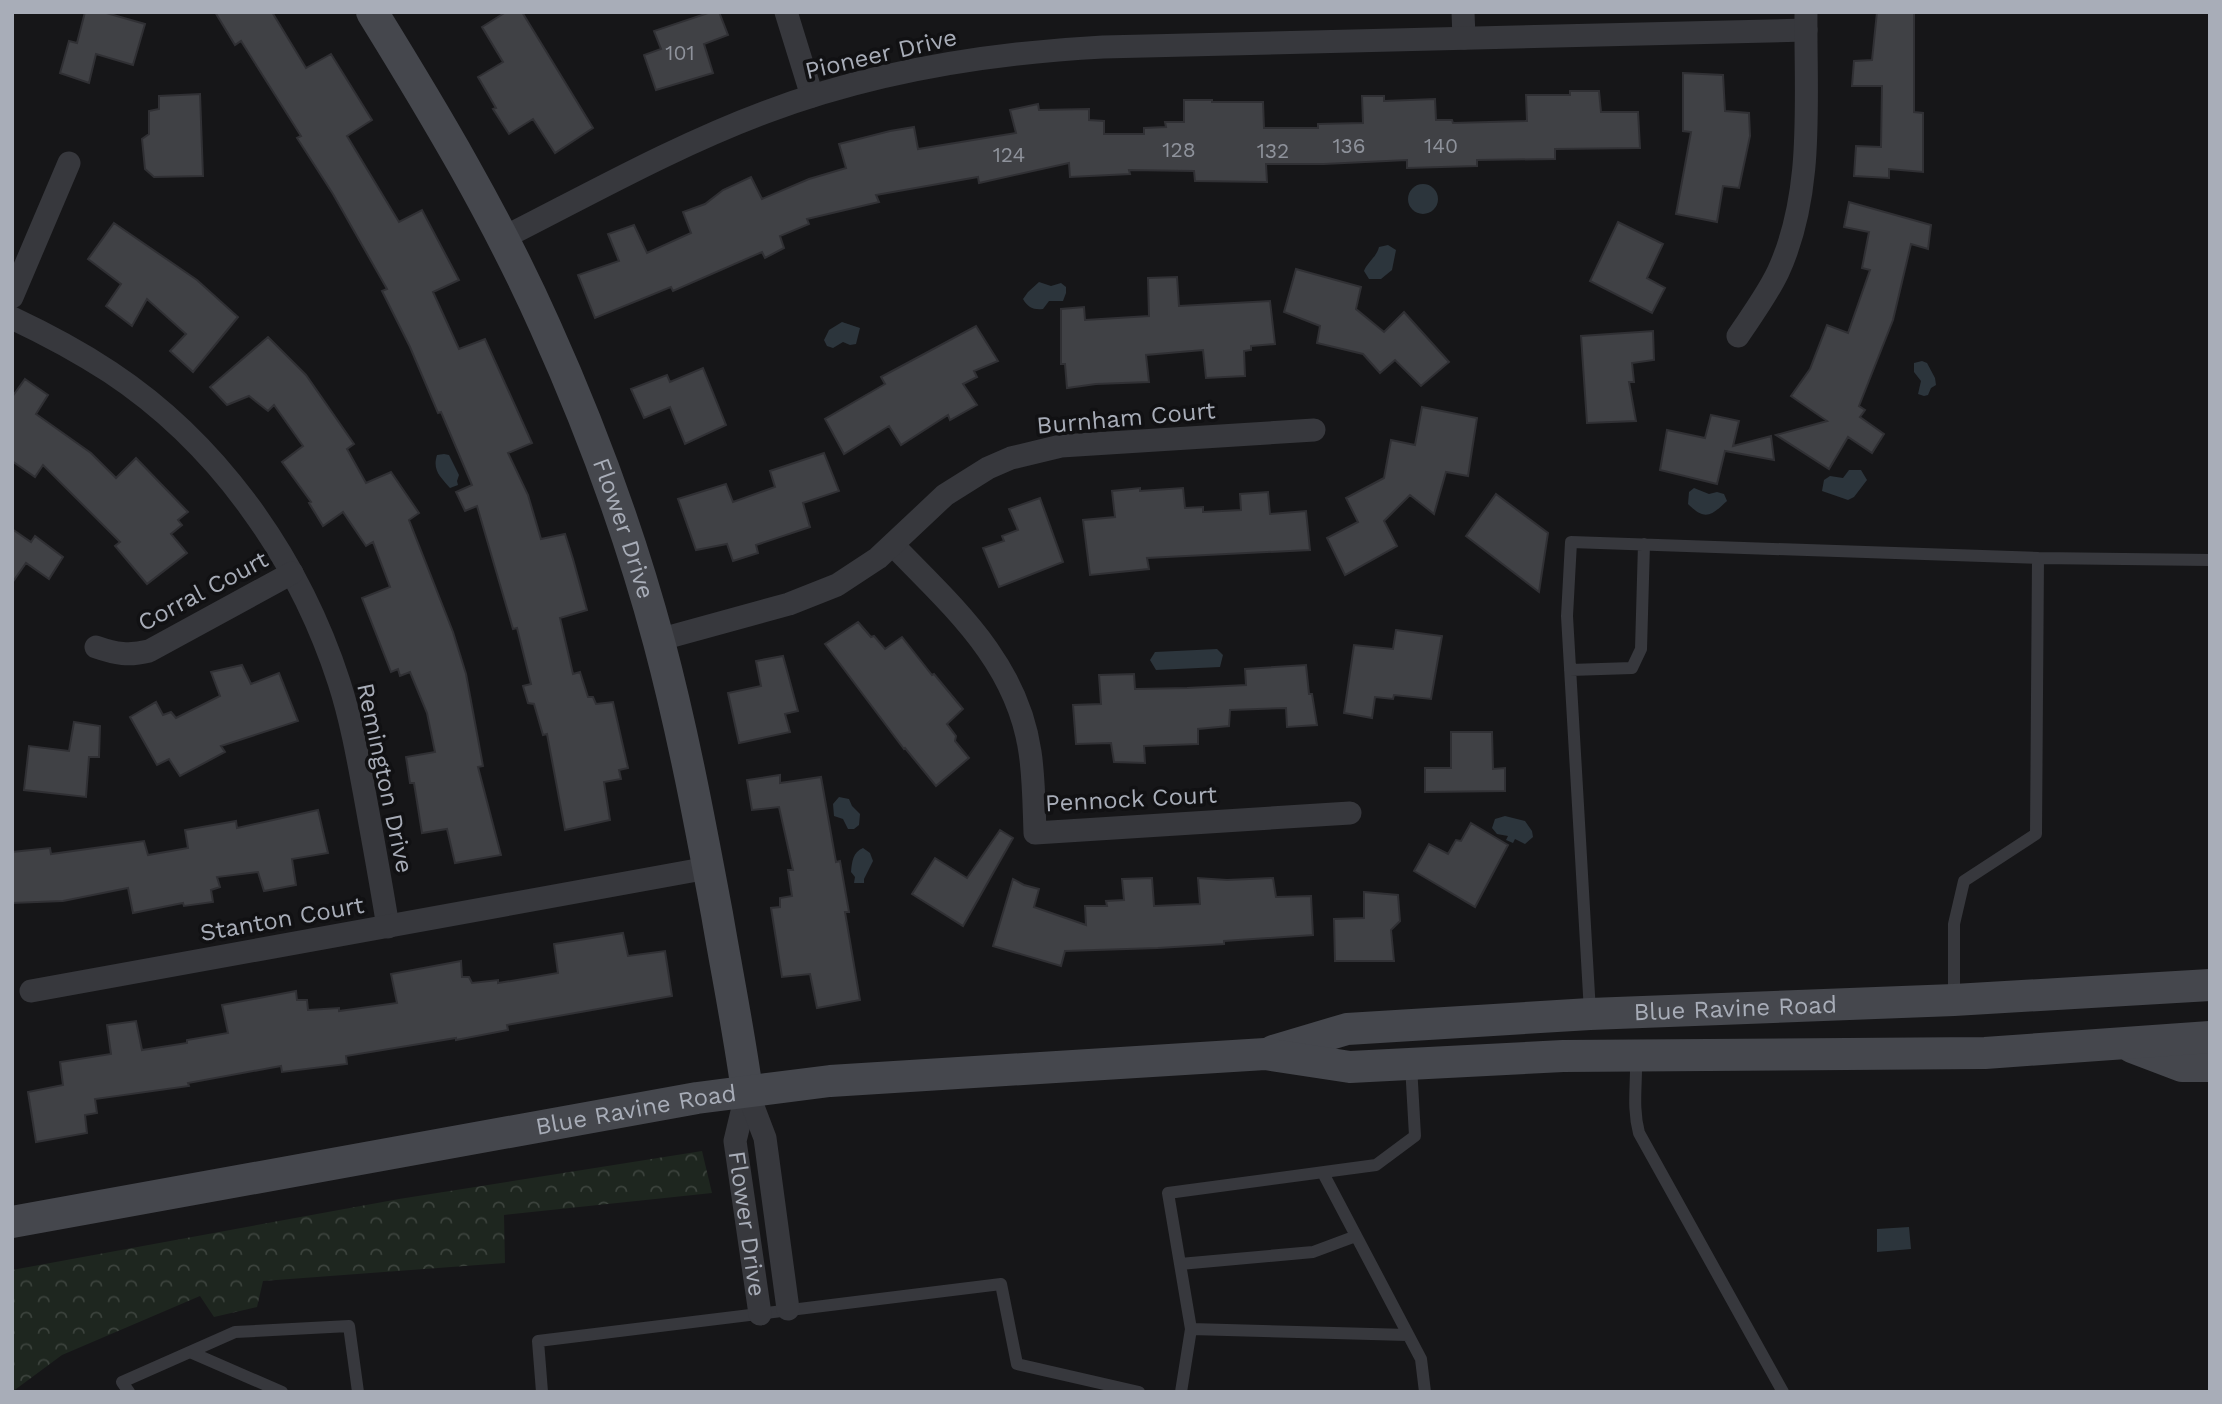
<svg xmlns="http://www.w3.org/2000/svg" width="2222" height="1404" viewBox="0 0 2222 1404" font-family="'Work Sans',sans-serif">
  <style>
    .forest { fill: url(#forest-crowns) }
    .water { fill: #2c353c }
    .building { fill: #404145; stroke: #303034; stroke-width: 2 }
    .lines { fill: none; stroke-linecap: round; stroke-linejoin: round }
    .lane { stroke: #37383d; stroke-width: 12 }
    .street { stroke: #37383d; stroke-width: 23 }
    .secondary { stroke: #45474d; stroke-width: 32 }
    .labels { text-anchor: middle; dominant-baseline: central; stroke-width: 7; stroke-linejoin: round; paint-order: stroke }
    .number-label { font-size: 21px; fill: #8e929b }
    .street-label { font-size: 24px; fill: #a8adb8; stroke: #111113 }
  </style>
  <defs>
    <pattern id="forest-crowns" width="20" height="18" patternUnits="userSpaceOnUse" patternTransform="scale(1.75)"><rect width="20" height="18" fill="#1e261f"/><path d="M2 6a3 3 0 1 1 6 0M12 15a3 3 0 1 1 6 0" fill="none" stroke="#3c433d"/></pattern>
  </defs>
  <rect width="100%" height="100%" fill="#161618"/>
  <path class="forest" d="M702 1151 712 1193 504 1215 505 1263 263 1281 257 1307 214 1317 200 1296 62 1355 12 1392V1270L399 1199Z"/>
  <path class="water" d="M1408 199a15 15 0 1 1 30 0a15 15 0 1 1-30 0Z
    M1388 245 1396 250 1392 270 1381 279H1369L1364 271C1368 261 1376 258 1379 247Z
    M1039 282 1051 286 1061 283 1066 287V293L1063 301H1049L1043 309C1034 310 1028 308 1023 299L1028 292Z
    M842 322 860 328 856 344 850 345 843 342 833 348 827 346 824 340 829 330Z
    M1922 361 1927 363 1935 378 1936 385 1931 388 1928 395 1924 396 1918 394 1921 381 1914 372V363Z
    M444 454 449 455 459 475 457 481 458 485 450 488C441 477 432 471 437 455Z
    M1849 470H1861L1867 480 1854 497 1848 500 1822 491 1824 480 1830 476 1843 478Z
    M1694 488 1709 494 1717 492 1724 494 1727 501C1711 516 1705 521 1688 504L1689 492Z
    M1217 649 1223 655 1220 667 1156 670 1150 660 1155 652Z
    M839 797 849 799 852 806 860 814 859 825 854 829H848L843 819 834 816 833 804Z
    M1505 816 1525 821 1532 831 1533 837 1525 844 1515 839 1513 843 1506 840 1508 836 1497 834 1492 828 1495 819Z
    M863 848 870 853 873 861 864 879V883H854L855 877 851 872C852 861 853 852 863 848Z
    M1909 1227 1911 1249 1877 1252V1229Z"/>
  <path class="building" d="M85 12H103L145 24 133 65 96 54 89 83 60 73 69 41 77 43Z
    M215 12H272L306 68 331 54 372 120 347 136 399 222 422 210 459 280 433 292 459 349 485 339 532 443 508 453 528 495 541 539 565 534 573 559 587 610 560 618 573 674 580 672 588 697H593L596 704 613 702 628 768 619 770 621 779 604 782 610 820 565 830 547 734 543 735 534 704 528 703 523 686 531 684 517 628 513 629 477 506 465 511 456 492 472 485 441 412 438 413 410 347 382 291 387 289 333 194 297 138 301 136 241 41 235 45Z
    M506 12H522L593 128 555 153 533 119 509 134 493 109 496 108 478 77 503 62 482 27Z
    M711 12H719L728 35 704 44 713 73 656 90 644 55 661 49 654 31Z
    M1877 12H1914V112L1923 113V172L1889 169V178L1854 176 1856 146 1881 147 1882 86H1852L1854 61 1872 60Z
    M1683 73 1723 75 1725 111 1749 113 1750 136 1739 188 1723 186 1717 222 1676 214 1691 132 1683 131Z
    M1570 91H1599L1601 112H1638L1640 148 1555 149V159L1477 160V166L1407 168V160L1324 164H1266L1267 182 1195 181 1194 171 1129 170 1130 174 1070 177 1069 163 979 183 978 177 876 195 879 202 807 219 809 224 780 236 784 248 765 258 762 252 673 291 671 287 595 318 578 275 619 261 608 234 634 225 647 253 691 233 683 212 705 204 723 190 751 177 762 199 809 179 846 168 839 144 890 131 914 127 918 149 1016 133 1010 110 1038 104 1039 110 1089 109V120L1104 121V134H1144V128L1166 127 1165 122H1184V100H1212V102H1263L1264 128H1318V124L1363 123 1362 96H1384V101L1435 99 1436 120H1452L1453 123 1527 121 1526 95H1570Z
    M200 94 203 176 154 177 145 169 142 139 149 134V111L159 109V96Z
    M1849 202 1931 225 1928 249 1911 244 1893 320 1859 406 1865 410 1860 417 1884 434 1872 453 1848 437 1829 469 1776 435 1827 421 1791 396 1810 369 1827 325 1848 333 1870 270 1862 268 1869 232 1844 227Z
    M1618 222 1663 244 1647 278 1665 288 1652 313 1590 281Z
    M114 223 197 280 238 317 193 372 170 351 186 334 147 299 132 326 106 306 121 284 88 259Z
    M1296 269 1361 287 1356 309 1384 332 1404 312 1449 362 1421 386 1395 360 1380 373 1363 354 1317 343 1320 326 1284 312Z
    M1177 277 1179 306 1270 301 1275 344 1251 346V350L1244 351 1245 376 1206 378 1203 350 1146 355 1149 382 1096 384 1067 388 1065 364H1061V309L1084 307 1085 320 1149 316 1148 278Z
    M976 326 998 361 974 371 977 377 963 384 977 405 950 420 948 415 901 445 889 426 844 454 825 419 885 384 881 377Z
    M1653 331 1654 360 1632 363 1634 382H1629L1636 421 1587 423 1581 336Z
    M268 337 306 375 354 444 347 449 366 483 391 472 419 513 409 520 453 632 466 674 483 766 478 767 501 855 455 863 447 829 422 833 414 783H410L406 757 435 752 427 713 410 672 400 676 398 669 391 672 362 598 390 587 373 542 366 546 343 512 323 526 309 503 311 502 282 462 303 446 274 405 268 411 249 396 227 405 210 387Z
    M703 368 726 425 685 444 670 407 644 418 631 389 667 375 670 382Z
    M25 379 48 395 36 414 91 453 116 478 136 458 188 512 178 520 182 525 171 534 187 553 147 584 115 546 120 542 43 465 35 477 12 461V397Z
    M1422 407 1477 418 1468 476 1446 472 1434 514 1410 495 1384 521 1397 546 1345 575 1327 538 1358 522 1346 498 1384 478 1391 440 1415 445Z
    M1711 415 1739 421 1733 446 1771 436 1774 460 1725 451 1717 484 1660 470 1667 430 1705 438Z
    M824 453 839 491 803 503 810 527 756 545 758 553 733 561 727 544 696 550 678 499 726 484 733 502 775 487 770 471Z
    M1140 488V491L1183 488 1185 508 1203 507V512L1241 510 1240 494 1268 492 1270 514 1306 511 1310 550 1147 558 1149 569 1090 575 1083 520 1115 517 1112 491Z
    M1496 494 1548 533 1539 592 1466 536Z
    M1040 498 1063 562 999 587 983 548 1004 541 1002 536 1018 530 1009 509Z
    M12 529 31 542 35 536 63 557 49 579 26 563 12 583Z
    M858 622 871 637 874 636 885 649 902 637 932 675 934 674 963 709 947 724 956 736 955 741 969 758 936 786 905 748 904 749 825 644Z
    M1396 630 1442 636 1431 699 1394 695 1393 699 1375 697 1372 718 1344 713 1354 645 1393 649Z
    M783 656 798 711 785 714 790 732 739 743 728 693 761 686 756 661Z
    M242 665 251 684 279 673 298 721 221 746 225 752 180 776 169 759 157 765 130 717 156 702 163 715 171 712 176 718 220 696 211 672Z
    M1306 665 1309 694H1312L1317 725 1287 727 1286 708 1230 710 1229 726 1198 729V744L1144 746 1145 763 1114 762 1111 743 1076 744 1073 705 1101 704 1099 675 1134 674 1135 689 1187 688 1246 685 1245 669Z
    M74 722 100 726 99 757H89L86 797 24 790 29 746 69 751Z
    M1451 732H1492L1493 769 1505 768V791L1425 792V768H1451Z
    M780 775V783L821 777 836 862 840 861 849 912H845L860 1000 817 1008 810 974 782 977 771 908 780 907V898L792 896 788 870H793L779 807 752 810 747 780Z
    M318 810 328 853 292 859 296 885 264 891 258 872 217 877 220 887 211 890 213 902 184 906 183 903 133 913 128 888 63 901 12 903V852L50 848 51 854 144 841 148 855 188 848 185 830 236 821 237 828Z
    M1471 823 1508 845 1475 907 1414 871 1429 844 1448 854 1456 840 1461 841Z
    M1000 830 1013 838 963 926 912 894 935 858 967 878Z
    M1152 878 1154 906 1200 904 1198 878 1227 880 1273 878 1276 897 1311 896 1313 935 1224 941V944L1158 948 1065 951 1061 966 993 946 1013 879 1024 885 1039 889 1034 907 1086 925 1085 906H1107L1106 901 1124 900 1122 879Z
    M1364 892 1398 895 1400 921 1391 930 1394 961H1335L1334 919 1364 918Z
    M623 933 628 956 665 951 672 996 507 1025 508 1030 456 1040V1038L346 1056 347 1064 282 1072 281 1066 188 1083 189 1086 95 1099 97 1113 85 1115 87 1133 36 1142 28 1092 63 1085 60 1062 111 1054 107 1025 136 1021 142 1050 187 1043V1040L228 1033 222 1005 296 991 297 1000H307L308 1010 339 1008V1011L397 1003 391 974 461 961 462 977H469L472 983 498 980V983L523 979 558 973 554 944Z"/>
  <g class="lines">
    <path class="lane" d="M2038 558 2210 560
      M1570 670 1632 668 1641 649 1644 544
      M1590 1012 1567 616 1571 542 2038 558 2036 834 1964 881 1954 924V1000
      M1636 1056C1637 1084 1632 1106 1639 1133L1783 1392
      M1323 1173 1421 1359 1425 1392
      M1180 1264 1313 1252 1356 1236
      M1191 1329 1168 1193 1376 1165 1415 1136 1411 1065
      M190 1352 282 1392
      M129 1392 122 1382 235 1332 349 1326 358 1392
      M542 1392 538 1341 1001 1284 1017 1364 1139 1392
      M1181 1392 1191 1329 1408 1335"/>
    <g class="street">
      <path d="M786 12 812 96"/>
      <path d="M1463 12 1464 38"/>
      <path d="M503 238C590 194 675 146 766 112 875 71 988 53 1103 47L1806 30"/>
      <path d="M12 297 69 163"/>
      <path d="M12 318C46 334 78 351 110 372 219 444 299 559 339 682 351 719 358 758 365 796 373 840 381 883 388 927"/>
      <path d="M1738 336C1752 315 1767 295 1778 272 1815 192 1805 98 1806 12"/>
      <path d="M893 545C953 607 1017 662 1030 752 1034 778 1034 806 1035 833L1350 813"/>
      <path d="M658 640 789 604 837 585 878 558 945 495 988 468 1011 458 1061 446 1314 430"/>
      <path d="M96 647C116 654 129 656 149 651L292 573"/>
      <path d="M31 991 708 868"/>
      <path id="s1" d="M747 1091 735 1141 760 1314"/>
      <path d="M747 1091 765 1138 788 1309"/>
    </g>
    <g class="secondary">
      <path id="s2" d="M372 12C435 114 496 216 545 326 591 428 630 534 659 642 683 732 700 823 717 914 727 973 739 1032 747 1091"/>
      <path d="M2132 1047 2182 1066H2210"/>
      <path id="s3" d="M1273 1051 1347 1029 1590 1014 1954 1000 2210 985"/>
      <path id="s4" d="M12 1222 697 1098 830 1081 1265 1054 1350 1067 1563 1056 1985 1053 2210 1037"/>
    </g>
  </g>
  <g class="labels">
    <g class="number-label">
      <text x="680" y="52">101</text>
      <text x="1349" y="145">136</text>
      <text x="1441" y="145">140</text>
      <text x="1179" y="149">128</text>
      <text x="1273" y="150">132</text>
      <text x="1009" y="154">124</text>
    </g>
    <g class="street-label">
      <text transform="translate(881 54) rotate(-13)">Pioneer Drive</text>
      <text transform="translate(1126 418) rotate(-5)">Burnham Court</text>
      <text stroke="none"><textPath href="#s2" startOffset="576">Flower Drive</textPath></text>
      <text transform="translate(203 591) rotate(-28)">Corral Court</text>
      <text transform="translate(385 778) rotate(78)">Remington Drive</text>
      <text transform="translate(1131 799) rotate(-3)">Pennock Court</text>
      <text transform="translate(282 919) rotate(-10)">Stanton Court</text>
      <text stroke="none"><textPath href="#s3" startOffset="466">Blue Ravine Road</textPath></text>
      <text stroke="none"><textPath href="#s4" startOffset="634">Blue Ravine Road</textPath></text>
      <text stroke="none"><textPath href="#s1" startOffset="135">Flower Drive</textPath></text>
    </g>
  </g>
  <rect width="2222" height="1404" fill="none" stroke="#a8adb8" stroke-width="28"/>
</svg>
